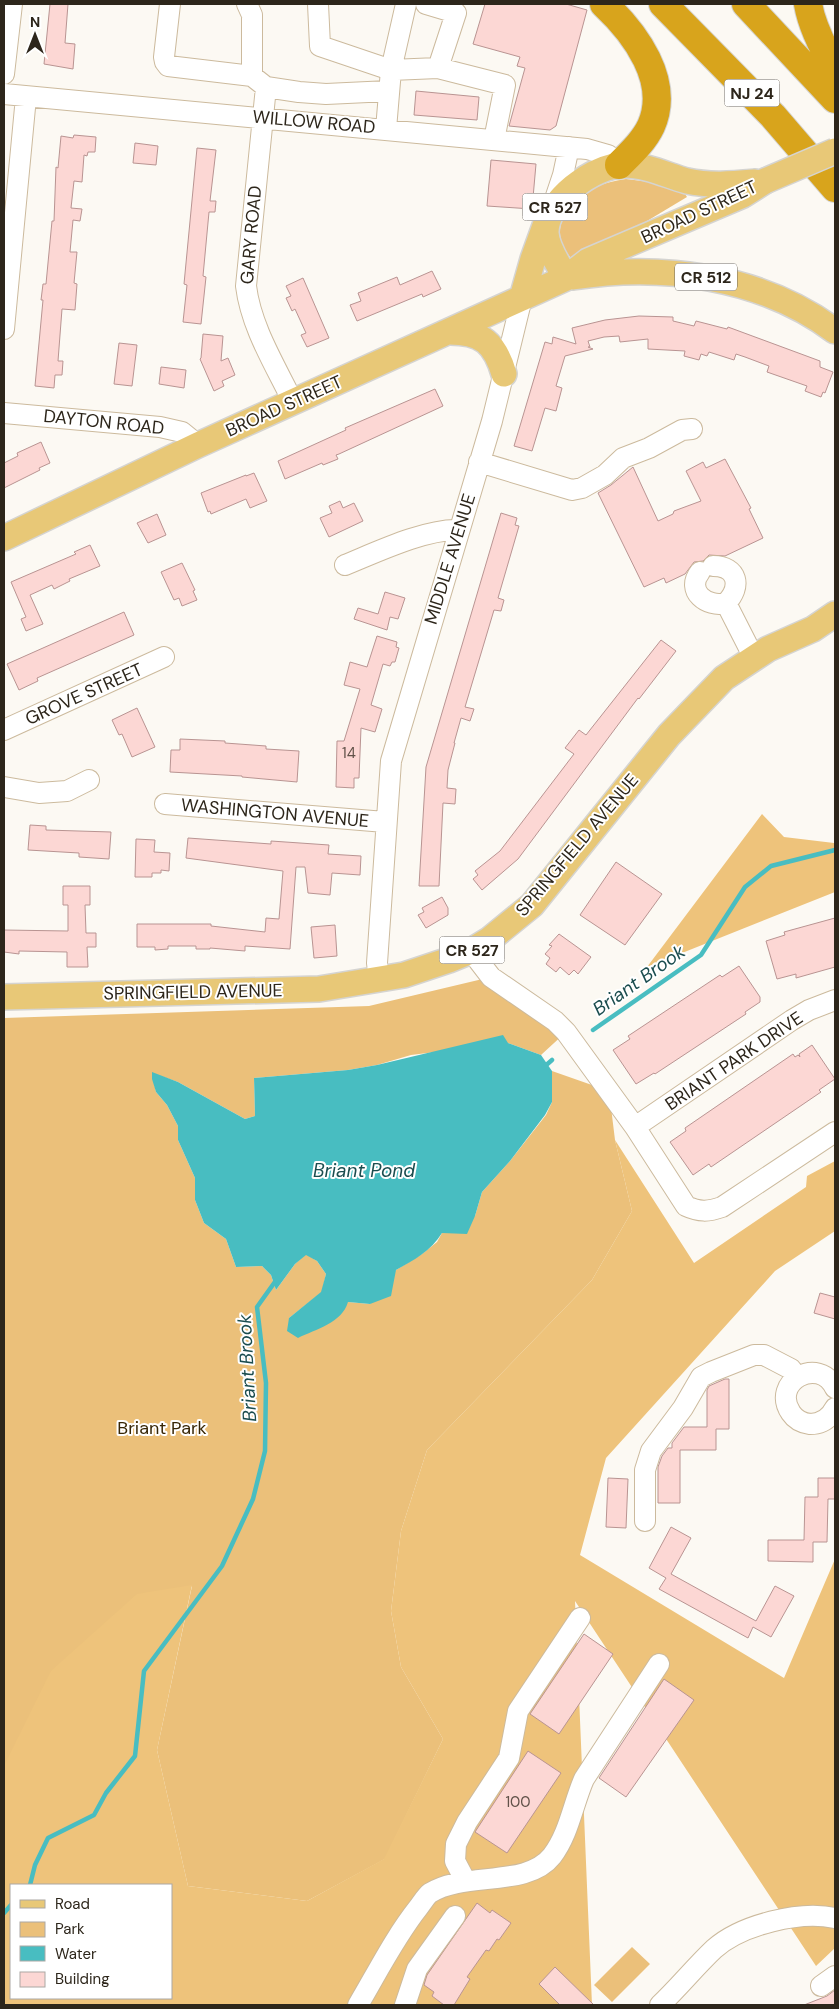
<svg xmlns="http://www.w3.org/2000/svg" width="839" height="2009" viewBox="0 0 839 2009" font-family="'DM Sans',sans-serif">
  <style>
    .green { fill: #ebc07a }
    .forest { fill: #eec37b; fill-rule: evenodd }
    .water { fill: #48bdc1 }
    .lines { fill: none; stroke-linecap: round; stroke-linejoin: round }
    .stream { stroke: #48bdc1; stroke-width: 4.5 }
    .building { fill: #fcd7d4; stroke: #b99492 }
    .minor-casing { stroke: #ccba9d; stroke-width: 22 }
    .major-casing { stroke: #d5d4d1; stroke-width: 28 }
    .highway-casing { stroke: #d5d4d1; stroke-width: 30 }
    .minor { stroke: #fff; stroke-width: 20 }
    .major { stroke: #e8c877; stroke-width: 25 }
    .highway { stroke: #d8a41c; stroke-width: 28 }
    .major-bridge-casing { stroke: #d5d4d1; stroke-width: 28; stroke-linecap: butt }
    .major-bridge { stroke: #e8c877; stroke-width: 25 }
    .labels { text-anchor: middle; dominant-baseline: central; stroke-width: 4; stroke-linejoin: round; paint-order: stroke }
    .number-label { font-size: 15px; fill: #615249 }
    .shield { fill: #fff; stroke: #6c675f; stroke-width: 1 }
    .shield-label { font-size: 16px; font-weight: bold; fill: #2d261b }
    .street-label { font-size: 18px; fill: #2d261b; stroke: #fff }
    .park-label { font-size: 18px; fill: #372605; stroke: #fff }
    .water-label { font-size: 19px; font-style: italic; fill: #1b4d4f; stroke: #fff }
  </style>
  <rect width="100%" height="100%" fill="#fcf9f3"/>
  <path class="green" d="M626 179 658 183 685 194 687 197 632 230 571 258C547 232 566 203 592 189 603 183 614 181 626 179Z
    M491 977 566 1032 541 1055 508 1043 411 1055 377 1065 348 1070 254 1078 255 1116 245 1119 178 1082 152 1073 156 1092 167 1105 178 1126V1140L195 1178V1200L204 1223 226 1239 236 1267 262 1266 271 1275 276 1290 295 1264 306 1254 317 1261 326 1274 322 1292 289 1318 348 1302 370 1304 396 1270 422 1254 437 1242 442 1233 475 1216 482 1192 510 1161 546 1115 552 1102V1071L609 1091 615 1140 632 1211 592 1280 427 1450 401 1531 391 1611 401 1667 443 1739 385 1859 307 1901 188 1886 157 1750 192 1586 4 1766V1018L369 1006Z
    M632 1947 650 1964 612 2002 594 1985Z"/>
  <path class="forest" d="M762 814 784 837 834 843 835 842V892L647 967Z
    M615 1140 694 1263 806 1187 807 1176 835 1161V1231L775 1271 606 1458 580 1555 784 1678 835 1559V1948L816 1966 575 1601 592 2005H4V1766L51 1671 137 1594 192 1585 157 1750 188 1886 307 1901 384 1859 443 1739 401 1667 391 1611 401 1531 427 1450 592 1280 632 1211ZM11 1885H171V1998H11Z"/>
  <path class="water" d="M503 1035 508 1043 541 1055 552 1071V1102L545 1115 510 1161 482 1192 475 1216 467 1234 442 1233C431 1251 414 1260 396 1270L391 1296 370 1304 348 1302C342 1323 316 1329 298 1338L287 1331 289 1318 321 1292 326 1274 317 1261 306 1255 295 1264 276 1290 271 1275 262 1266 236 1267 226 1239 204 1223 195 1200V1178L178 1140V1126L167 1105 156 1092 152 1079V1072L178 1082 245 1119 255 1116 254 1078 348 1070 377 1065Z"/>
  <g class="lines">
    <path class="stream" d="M593 1030 701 955 745 887 771 866 835 850
      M544 1067 552 1060
      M30 1885 35 1865 48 1838 94 1815 106 1793 135 1756 144 1671 222 1566 253 1499 265 1451 266 1383 257 1307 277 1279
      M4 1913 11 1905"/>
  </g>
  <path class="building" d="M50 4H68L65 43 75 44 73 69 44 64Z
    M485 4H566L587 10 556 126 550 130 509 126 525 68 517 66 520 57 473 44Z
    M416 91 479 97 477 120 414 115Z
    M74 135 96 137 95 152H88L87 156 84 155 82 182 74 181 71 208 82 209 80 221 73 220 70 252H77L74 283 77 284 75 310 62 309 58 361H63L62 375H55L54 388 35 386 43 300H41L43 284H46L52 221H54L56 167 58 168 61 136 73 138Z
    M135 143 158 146 156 165 133 163Z
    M197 148 216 150 210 201H216L215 212H209L203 276 206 277 201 324 183 322 187 285 184 284Z
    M491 160 536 164 532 209 487 206Z
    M432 271 441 289 423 297 422 294 357 321 350 305 361 301 358 293 397 277 400 285Z
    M303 278 329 338 307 347 301 335 306 333 295 309 292 311 286 298 291 296 286 286Z
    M639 316 673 317V321L694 326 696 321 727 329 728 327 820 361V367L833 372 825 393 823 392 821 397 805 391 807 386 767 372 769 366 745 357 736 354 734 360 709 352 707 356 701 354 699 360 684 356 685 351 648 349V339L620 342 619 336 604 337 588 341 590 347H588L593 349 565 356 556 386 562 388 556 411 545 408 532 451 514 446 545 342 552 344 553 337 576 344 572 328 605 320Z
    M203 334 223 336 221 361 228 358 235 375 222 381 224 386 214 391 200 359 201 358Z
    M119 343 137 345 132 386 114 384Z
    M161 367 186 370 184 388 159 384Z
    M435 389 443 406 339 454 336 455 338 459 323 465 322 463 285 479 278 461 346 430 345 428Z
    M41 442 50 463 39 468 40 470 4 488V463L18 456 17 453Z
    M725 459 751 508 749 509 763 538 725 556 709 555 703 561 694 562 685 574 666 583 664 578 644 587 598 493 611 485 633 467 658 521 673 514 674 511 701 501 686 471 703 462 706 468Z
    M254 473 267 501 250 508 246 499 211 514 210 511 208 512 201 493 246 475V476Z
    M340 501 343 508 354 503 363 521 329 537 320 518 332 513 329 506Z
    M501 513 517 518 515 525 519 526 498 598 504 600 501 611 494 610 465 707 474 709 470 721 461 718 454 743H455L448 770 447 788 456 789 455 804 443 803 439 886H419L426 767Z
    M157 514 166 535 148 543 137 523Z
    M90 545 100 566 69 579 70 581 54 589 52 585 30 595 43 624 26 631 21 619 26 617 11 582 76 554 74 552Z
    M182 563 195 590 193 591 197 600 182 606 179 598 174 600 161 572Z
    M385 592 405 598 398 619 390 617 387 630 354 619 358 608 378 614Z
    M124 612 134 635 37 678 38 681 19 690 7 664Z
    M377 636 397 642 396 647 399 648 395 662H392L390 666 383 664 371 705 382 709 375 732 361 728 359 778H354V788L336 787 337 741H344L360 689 344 685 350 662 367 667Z
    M661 640 676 651 639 699 638 698 518 859 482 890 473 879 478 875 475 871 500 851 574 754 565 748 579 730 586 735Z
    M137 708 155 747 132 757 122 734 119 735 112 720Z
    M180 739 225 741V743L266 746V749L299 751 297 782 242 777V776L170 772 171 750H180Z
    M30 825 46 826V830L111 832 109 859 79 857V853L28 850Z
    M188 838 271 844V841L329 845 328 854 361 856 360 875 332 873 330 895 308 893 305 867H296L290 949 245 946V951L210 948V949H196V946H168V949L155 950V947H137V924H211V926L265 932 266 918 279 919 283 871 186 858Z
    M136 839 155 840 154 852 170 853 169 871 161 870V873H152V877H135Z
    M616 862 662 894 625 945 580 915Z
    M63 886H90V905H85L86 933H96V947H87L88 967H67V952L19 951V954L4 952V930L68 931V905H63Z
    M442 897 448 908V915L426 928 418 915 424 912 422 908Z
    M835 918V967L796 978V974L777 979 766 941 785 935 784 932Z
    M335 925 337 956 314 958 311 927Z
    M559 934 591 957 578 974 574 970 569 975 560 967 556 972 546 964 550 958 545 954 552 946 549 945Z
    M739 966 760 997V1002L745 1012 746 1014 655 1074 654 1073 636 1084 613 1050 630 1039 628 1036 720 975 722 977Z
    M812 1045 835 1079 819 1090 821 1092 711 1167 709 1164 693 1175 670 1142 686 1131 685 1128 793 1054 795 1057 798 1055 800 1057 799 1054Z
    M820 1293 835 1297V1319L814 1313Z
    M725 1379H729V1429H716V1450H680V1503H658V1467L662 1456 668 1448H672V1443L684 1427H707V1390L709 1386Z
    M608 1478 628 1479 626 1528 606 1527Z
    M818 1478H835V1499H828L827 1542H813V1562L768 1561V1540H804L805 1497H818Z
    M671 1527 691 1538 671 1574 756 1621 775 1586 794 1596 771 1637 753 1627 748 1638 659 1589 666 1578 649 1568Z
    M584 1634 613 1654 559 1734 530 1714Z
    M664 1679 694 1700 626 1797 599 1778Z
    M528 1751 561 1773 507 1853 475 1832Z
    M477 1903 490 1913 492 1910 511 1923 499 1940 497 1939 489 1951 486 1950 467 1977 470 1979 454 2005H444L432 1996 434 1992 424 1985 427 1975Z
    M555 1967 594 2005H560L539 1984Z
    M835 1990V2005H804L827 1996Z"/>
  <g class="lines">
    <defs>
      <path id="minor" d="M170 4 164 57 165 62 168 66 252 76
        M247 4 252 15V76L266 87 299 92 326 94 389 91
        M318 4 320 46 391 70 438 68 505 85 494 140
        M426 4 456 13 438 68
        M4 74 12 4
        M266 87 246 286C251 327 275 365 293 402
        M4 94 587 149 608 155 619 165
        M386 129 391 70 406 4
        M552 208 563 175 569 147
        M4 329 26 97
        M4 413 160 427 182 432 198 445
        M479 462 572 490 582 488 605 475 623 458 649 448 682 430 692 429
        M345 565C377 552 425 529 458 530
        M713 566C738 566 742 587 726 603L754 658
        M700 572C685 591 707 608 726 603
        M4 730 164 657
        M4 787 39 793 67 791 89 780
        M165 804 385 822
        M471 951 491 977 555 1021 566 1032 635 1127 686 1206C699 1212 708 1212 722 1207L835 1132
        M379 979 377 963 391 761 492 421 522 298
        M635 1127 792 1020 809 1010 835 1000
        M835 1388C819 1355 770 1382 791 1413 795 1419 802 1423 810 1424 822 1424 830 1418 835 1408
        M645 1521V1470L651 1451 683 1408 701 1377 711 1372 754 1355H764L791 1369 797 1377
        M465 1880 455 1861 456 1844 467 1822 509 1758 518 1711 580 1618
        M821 1986 835 1976
        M358 2005C377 1973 395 1937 418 1908 422 1903 426 1896 430 1893 465 1871 527 1888 552 1856 569 1834 573 1804 584 1779L659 1664
        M405 2005 417 1969 455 1916
        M660 2005C679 1987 695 1967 714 1949 741 1925 800 1910 835 1918"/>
      <path id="major" d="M573 277C662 263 762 276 835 331
        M566 278C559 265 547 249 546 233 545 201 594 165 624 165 646 165 666 175 687 181 710 186 732 184 755 182
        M522 298 533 259 546 223
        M450 332C482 332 495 343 504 374
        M4 538 198 445 566 278 588 261 743 195 765 181
        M4 997 319 989 404 975 449 960 471 951 489 940 532 905 669 735 724 678 768 649 813 629 835 614"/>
      <path id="highway" d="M604 4C635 33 671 81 651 126 644 141 631 153 619 165
        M663 4 773 116 835 188
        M746 4 835 99
        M808 4C812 27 823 48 835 68"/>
    </defs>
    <use href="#minor" class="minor-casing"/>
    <use href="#major" class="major-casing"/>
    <use href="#highway" class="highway-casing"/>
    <use href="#minor" class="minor"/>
    <use href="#major" class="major"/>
    <use href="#highway" class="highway"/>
    <defs>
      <path id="major-bridge" d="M765 181 835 151"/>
    </defs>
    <use href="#major-bridge" class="major-bridge-casing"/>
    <use href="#major-bridge" class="major-bridge"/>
  </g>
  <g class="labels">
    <g class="number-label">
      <text x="349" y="753">14</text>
      <text x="518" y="1802">100</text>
    </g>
    <g class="shield">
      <rect x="724.5" y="79.5" width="55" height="27" rx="4"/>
      <rect x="522.5" y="193.5" width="65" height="27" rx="4"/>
      <rect x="675" y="263.5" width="62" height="27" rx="4"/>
      <rect x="439.5" y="936.5" width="65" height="27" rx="4"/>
    </g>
    <g class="shield-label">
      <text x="752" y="93">NJ 24</text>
      <text x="555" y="207">CR 527</text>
      <text x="706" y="277">CR 512</text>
      <text x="472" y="950">CR 527</text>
    </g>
    <g class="street-label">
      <text transform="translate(314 122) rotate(5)">WILLOW ROAD</text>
      <text transform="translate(699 212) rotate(-25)">BROAD STREET</text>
      <text transform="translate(251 235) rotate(-85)">GARY ROAD</text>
      <text transform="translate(284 406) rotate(-24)">BROAD STREET</text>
      <text transform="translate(104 422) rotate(6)">DAYTON ROAD</text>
      <text transform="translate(450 559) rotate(-73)">MIDDLE AVENUE</text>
      <text transform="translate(84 694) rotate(-24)">GROVE STREET</text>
      <text transform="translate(275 813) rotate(5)">WASHINGTON AVENUE</text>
      <text transform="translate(577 845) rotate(-50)">SPRINGFIELD AVENUE</text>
      <text transform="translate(193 992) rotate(-1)">SPRINGFIELD AVENUE</text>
      <text transform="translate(734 1061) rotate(-34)">BRIANT PARK DRIVE</text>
    </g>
    <g class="park-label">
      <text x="162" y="1428">Briant Park</text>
    </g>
    <g class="water-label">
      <text transform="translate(639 980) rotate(-35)">Briant Brook</text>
      <text x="364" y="1170">Briant Pond</text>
      <text transform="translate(247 1368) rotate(-93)">Briant Brook</text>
    </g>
  </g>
  <rect width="839" height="2009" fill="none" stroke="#2d261b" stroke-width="10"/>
  <rect x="10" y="1884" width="162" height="115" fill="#ffffff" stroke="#aba8a4"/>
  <rect x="20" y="1900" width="25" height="8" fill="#e8c877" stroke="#aba8a4"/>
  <text x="55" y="1909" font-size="15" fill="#2d261b">Road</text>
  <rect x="20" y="1922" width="25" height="15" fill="#ebc07a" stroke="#aba8a4"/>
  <text x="55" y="1934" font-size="15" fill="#2d261b">Park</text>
  <rect x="20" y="1946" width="25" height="15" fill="#48bdc1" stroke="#aba8a4"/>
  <text x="55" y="1959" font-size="15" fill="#2d261b">Water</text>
  <rect x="20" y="1972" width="25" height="15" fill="#fcd7d4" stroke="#aba8a4"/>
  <text x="55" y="1984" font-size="15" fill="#2d261b">Building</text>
  <g transform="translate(35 35)" stroke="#ffffff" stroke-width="4" paint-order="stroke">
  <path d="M0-4L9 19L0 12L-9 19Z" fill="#2d261b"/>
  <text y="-8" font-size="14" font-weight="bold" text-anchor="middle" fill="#2d261b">N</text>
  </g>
</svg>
